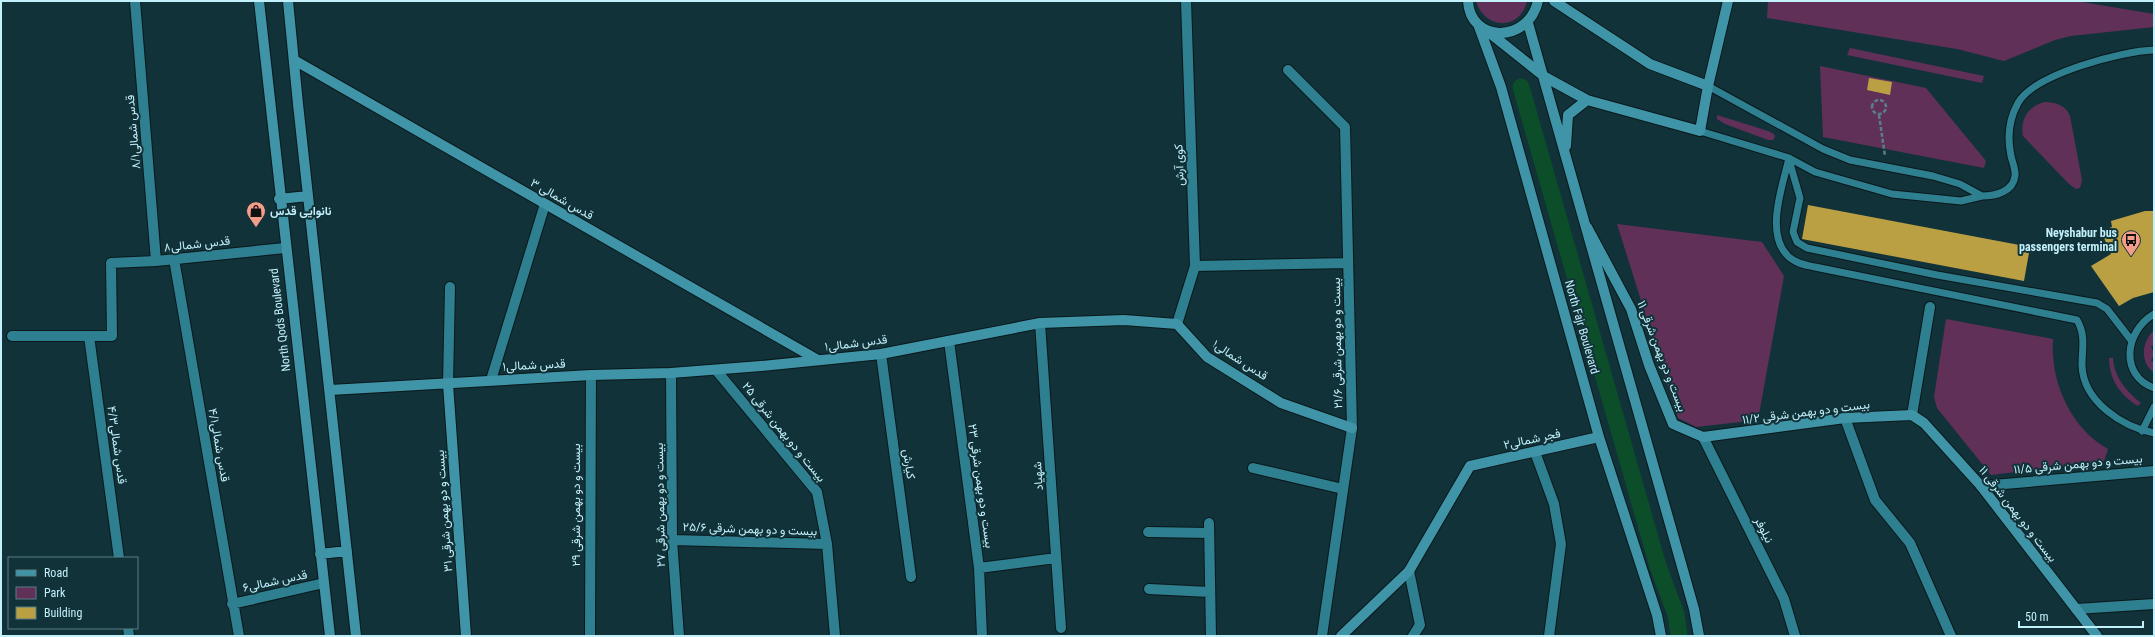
<svg xmlns="http://www.w3.org/2000/svg" width="2155" height="637" viewBox="0 0 2155 637" font-family="'Roboto Condensed',Vazirmatn,sans-serif">
  <style>
    .green { fill: #613059 }
    .lines { fill: none; stroke-linecap: round; stroke-linejoin: round }
    .canal { stroke: #0c4e2a; stroke-width: 17 }
    .building { fill: #baa042 }
    .lane-casing { stroke: #0a181b; stroke-width: 9 }
    .street-casing { stroke: #0a181b; stroke-width: 12 }
    .secondary-casing { stroke: #0a181b; stroke-width: 12 }
    .path { stroke: #597f88; stroke-width: 2.5; stroke-dasharray: 4 2; stroke-linecap: butt }
    .lane { stroke: #2e7f8f; stroke-width: 7 }
    .street { stroke: #2e7f8f; stroke-width: 10 }
    .secondary { stroke: #3f95a7; stroke-width: 10 }
    .labels { text-anchor: middle; dominant-baseline: central; stroke-width: 4; stroke-linejoin: round; paint-order: stroke }
    .street-label { font-size: 12px; fill: #c2f0fb; stroke: #113239 }
    .poi-label { font-size: 12px; font-weight: bold; fill: #c2f0fb; stroke: #113239; text-anchor: start }
  </style>
  <rect width="100%" height="100%" fill="#113239"/>
  <path class="green" d="M1476 1H1527C1520 31 1485 30 1476 1Z
    M1768 1H2076L2154 14V27L2071 36 2055 40 2004 61 1957 49 1767 18Z
    M1850 48 1984 76 1982 83 1847 55Z
    M1820 66 1926 88 1986 161 1984 168 1823 137Z
    M2044 102C2055 102 2066 105 2070 116L2082 180 2080 188 2076 189 2069 184 2023 136C2020 119 2028 107 2044 102Z
    M1717 115 1768 131 1774 134 1775 137 1773 140H1768L1725 124 1717 119Z
    M1617 224 1762 242 1784 276 1758 420 1696 427 1678 418Z
    M1946 319 2053 339C2050 381 2070 428 2108 449L2104 461 1991 475 1937 408 1934 397Z
    M2154 330V345L2151 346 2154 354 2151 361 2154 362V373C2139 361 2142 342 2154 330Z
    M2109 358H2113C2114 377 2126 391 2141 403L2138 406C2120 395 2109 379 2109 358Z"/>
  <g class="lines">
    <path class="canal" d="M1521 87 1658 566 1676 614 1679 636"/>
  </g>
  <path class="building" d="M1869 78 1892 82 1890 95 1867 90Z
    M1808 205 2030 247 2024 281 1802 239Z
    M2145 211H2154V292L2133 298 2119 306 2091 266 2111 254 2101 231 2112 227 2111 221Z"/>
  <g class="lines">
    <defs>
      <path id="lane" d="M1700 131 1789 158 1815 172 1892 194 1961 201 1982 196 1960 184 1933 176 1850 160 1823 149 1708 86
        M1789 158C1783 184 1765 233 1787 255 1794 263 1805 265 1815 267L2077 320C2086 335 2082 349 2082 365 2083 402 2123 427 2154 433
        M1789 160 1800 198 1793 232 1797 242 1807 248 1937 275 2097 303 2107 309 2131 340
        M1982 196C1995 196 2013 192 2015 176 2016 170 2012 161 2011 156 2007 137 2009 119 2018 103 2034 74 2122 51 2154 50
        M2154 314C2125 331 2119 375 2154 388
        M2142 431 2154 407"/>
      <path id="street" d="M135 1 156 261
        M1288 70 1345 127 1352 428 1322 636
        M174 259 239 636
        M1195 266 1348 263
        M1040 323 1061 628
        M1177 324 1195 266 1186 1
        M12 336H112L111 263 156 261 285 248
        M89 336 119 558
        M949 341 979 568 982 636
        M881 354 911 577
        M716 370 817 492 827 544 835 636
        M671 373 672 540 679 636
        M491 380 545 204
        M448 384 450 287
        M1912 415 1930 307
        M1845 418 1875 500 1910 543 1951 636
        M1703 437 1784 599 1795 636
        M1535 452 1554 504 1561 544 1549 636
        M1253 468 1343 489
        M1981 486 2154 471
        M1209 523 1211 636
        M1148 532 1209 533
        M672 540 827 544
        M979 568 1056 558
        M1409 571 1420 625 1413 636
        M1149 589 1210 592
        M232 604 324 583
        M2076 609 2154 604
        M128 628 129 636
        M590 636 591 375"/>
      <path id="secondary" d="M259 1 330 636
        M288 1 298 104 356 636
        M1468 1C1470 43 1528 44 1538 1
        M1554 1 1650 64 1708 86
        M1528 23 1694 609 1699 636
        M1478 24 1501 87 1599 437 1657 615 1661 636
        M1486 30 1545 77 1587 100 1700 131 1708 86 1728 1
        M294 60 818 360
        M1566 146 1568 115 1587 100
        M279 199 308 196
        M1587 227 1631 309 1649 365 1673 424 1703 437 1845 418 1912 415 1924 423 1981 486 2097 636
        M448 384 466 636
        M330 390 591 375 671 373 761 366 881 354 1040 323 1124 320 1177 324 1207 357 1281 403 1352 428
        M320 554 347 551
        M1341 636 1409 571 1470 466 1599 437"/>
    </defs>
    <use href="#lane" class="lane-casing"/>
    <use href="#street" class="street-casing"/>
    <use href="#secondary" class="secondary-casing"/>
    <path class="path" d="M1872 107a7 7 0 1 1 14 0a7 7 0 1 1-14 0Z
      M1879 115 1885 156"/>
    <use href="#lane" class="lane"/>
    <use href="#street" class="street"/>
    <use href="#secondary" class="secondary"/>
  </g>
  <defs>
    <symbol id="shop-pin" viewBox="-11 -11 22 30"><path d="M0 17L-7.5 6A9.5 9.5 0 1 1 7.5 6Z" fill="#f49e8a" stroke="#113239"/><path d="M-5-2.5h2.3a2.7 3.5 0 0 1 5.4 0H5L5.5 6h-11ZM-1.5-2.5h3a1.5 2.3 0 0 0-3 0Z" fill="#111"/></symbol>
    <symbol id="bus-pin" viewBox="-11 -11 22 30"><path d="M0 17L-7.5 6A9.5 9.5 0 1 1 7.5 6Z" fill="#f49e8a" stroke="#113239"/><path d="M-5-6H5V4H4V6H2V4H-2V6H-4V4H-5ZM-3.5-4V0h7V-4ZM-3.5 1.2v1.5H-2V1.2ZM2 1.2v1.5H3.5V1.2Z" fill="#111"/></symbol>
  </defs>
  <g fill-rule="evenodd">
    <use href="#shop-pin" x="245" y="200" width="22" height="30"/>
    <use href="#bus-pin" x="2120" y="229" width="22" height="30"/>
  </g>
  <g class="labels">
    <g class="street-label">
      <text transform="translate(133 132) rotate(-95)">قدس شمالی۸/۱</text>
      <text transform="translate(1179 165) rotate(-92)">کوی آرش</text>
      <text transform="translate(562 199) rotate(30)">قدس شمالی ۳</text>
      <text transform="translate(197 244) rotate(-6)">قدس شمالی۸</text>
      <text transform="translate(280 320) rotate(-97)">North Qods Boulevard</text>
      <text transform="translate(1582 327) rotate(74)">North Fajr Boulevard</text>
      <text transform="translate(856 343) rotate(-7)">قدس شمالی۱</text>
      <text transform="translate(1337 343) rotate(-91)">بیست و دو بهمن شرقی ۲۱/۶</text>
      <text transform="translate(1662 356) rotate(69)">بیست و دو بهمن شرقی ۱۱</text>
      <text transform="translate(1240 360) rotate(33)">قدس شمالی۱</text>
      <text transform="translate(534 365) rotate(-3)">قدس شمالی۱</text>
      <text transform="translate(1806 412) rotate(-7)">بیست و دو بهمن شرقی ۱۱/۲</text>
      <text transform="translate(784 432) rotate(51)">بیست و دو بهمن شرقی ۲۵</text>
      <text transform="translate(1532 439) rotate(-12)">فجر شمالی۲</text>
      <text transform="translate(117 445) rotate(82)">قدس شمالی۴/۳</text>
      <text transform="translate(219 445) rotate(80)">قدس شمالی۴/۱</text>
      <text transform="translate(909 464) rotate(82)">کیارش</text>
      <text transform="translate(2078 464) rotate(-5)">بیست و دو بهمن شرقی ۱۱/۵</text>
      <text transform="translate(1038 476) rotate(-94)">شهیاد</text>
      <text transform="translate(981 486) rotate(82)">بیست و دو بهمن شرقی ۲۳</text>
      <text transform="translate(576 505) rotate(-90)">بیست و دو بهمن شرقی ۲۹</text>
      <text transform="translate(660 505) rotate(-91)">بیست و دو بهمن شرقی ۲۷</text>
      <text transform="translate(444 511) rotate(-94)">بیست و دو بهمن شرقی ۳۱</text>
      <text transform="translate(2018 514) rotate(52)">بیست و دو بهمن شرقی ۱۱</text>
      <text transform="translate(750 529) rotate(2)">بیست و دو بهمن شرقی ۲۵/۶</text>
      <text transform="translate(1764 530) rotate(63)">نیلوفر</text>
      <text transform="translate(275 581) rotate(-12)">قدس شمالی۶</text>
    </g>
    <g class="poi-label">
      <text x="270" y="211">نانوایی قدس</text>
      <text x="2117" y="233" text-anchor="end">Neyshabur bus<tspan x="2117" dy="14">passengers terminal</tspan></text>
    </g>
  </g>
  <rect width="2155" height="637" fill="none" stroke="#c2f0fb" stroke-width="4"/>
  <rect x="8" y="557" width="130" height="72" fill="#113239" stroke="#587e87"/>
  <rect x="16" y="570" width="20" height="6" fill="#3f95a7" stroke="#587e87"/>
  <text x="44" y="577" font-size="12" fill="#c2f0fb">Road</text>
  <rect x="16" y="587" width="20" height="12" fill="#613059" stroke="#587e87"/>
  <text x="44" y="597" font-size="12" fill="#c2f0fb">Park</text>
  <rect x="16" y="607" width="20" height="12" fill="#baa042" stroke="#587e87"/>
  <text x="44" y="617" font-size="12" fill="#c2f0fb">Building</text>
  <path d="M2019 621v6h124v-6" fill="none" stroke="#c2f0fb" stroke-width="2"/>
  <text x="2025" y="621" font-size="12" fill="#c2f0fb" stroke="#113239" stroke-width="3" paint-order="stroke">50 m</text>
</svg>
